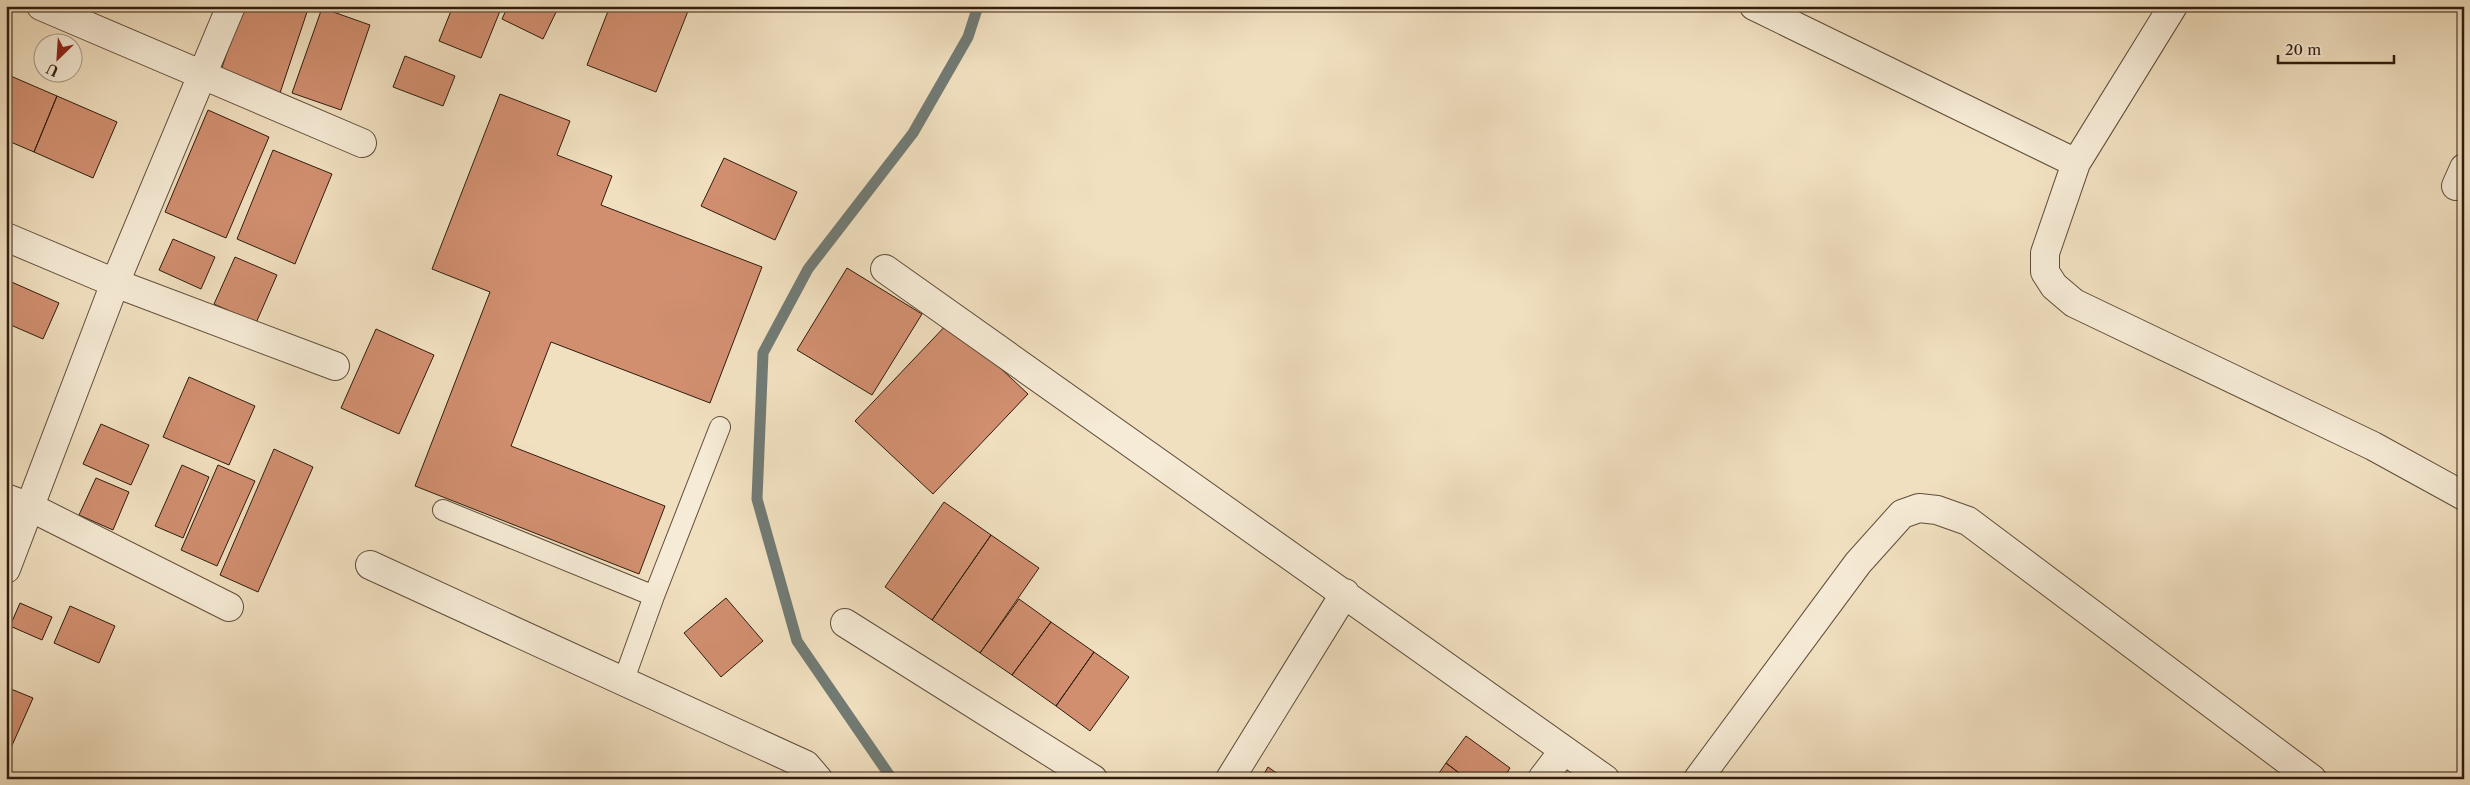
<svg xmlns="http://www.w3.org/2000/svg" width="2470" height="785" viewBox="0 0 2470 785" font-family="'Libre Caslon Text',serif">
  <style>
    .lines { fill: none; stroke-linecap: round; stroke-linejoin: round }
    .stream { stroke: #717b75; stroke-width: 11 }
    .building { fill: #d18f70; stroke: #301c0d }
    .lane-casing { stroke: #604d3a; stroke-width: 22 }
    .street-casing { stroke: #604d3a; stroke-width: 30 }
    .lane { stroke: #f6ebd6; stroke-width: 20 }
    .street { stroke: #f6ebd6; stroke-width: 28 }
  </style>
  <rect width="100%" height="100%" fill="#f1e0c0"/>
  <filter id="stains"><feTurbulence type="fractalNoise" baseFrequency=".004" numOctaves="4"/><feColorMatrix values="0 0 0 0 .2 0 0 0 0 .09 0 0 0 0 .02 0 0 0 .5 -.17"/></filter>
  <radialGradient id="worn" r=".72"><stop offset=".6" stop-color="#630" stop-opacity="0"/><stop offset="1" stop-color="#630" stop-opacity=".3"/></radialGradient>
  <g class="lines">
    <path class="stream" d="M892 779 797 641 757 499 763 353 808 269 913 133 968 37 978 6"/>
  </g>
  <path class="building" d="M243 6H309L279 96 219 76Z
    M453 6H502L481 58 439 41Z
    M508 6H559L543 39 502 19Z
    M610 6H690L656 92 587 65Z
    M322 8 370 25 341 110 292 93Z
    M405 56 455 76 443 106 393 87Z
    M6 74 57 96 34 152 6 140Z
    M500 94 570 121 557 155 612 176 601 205 762 267 710 403 551 342 511 446 665 506 639 574 415 486 490 292 432 269Z
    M57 96 117 122 93 178 34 152Z
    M208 110 269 137 226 238 165 212Z
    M273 150 332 174 295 264 237 239Z
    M724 158 797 192 775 240 701 206Z
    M173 239 215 257 201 289 159 270Z
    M235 257 277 275 256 323 214 304Z
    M847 268 922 314 872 395 797 350Z
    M7 280 59 303 43 339 6 323Z
    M950 321 1028 394 933 494 855 421Z
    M376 329 434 355 399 434 341 408Z
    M189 377 255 406 229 465 163 437Z
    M101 424 149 445 131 485 83 464Z
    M274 449 313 467 258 592 220 575Z
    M182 465 209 477 183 538 155 526Z
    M218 465 255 481 217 566 181 550Z
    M96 478 129 492 113 530 79 515Z
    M944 502 991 535 932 620 885 587Z
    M991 535 1039 568 980 653 932 620Z
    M726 598 763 641 721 677 684 633Z
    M1019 599 1051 622 1012 675 980 653Z
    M20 603 52 617 42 640 10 626Z
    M70 606 115 626 99 663 54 643Z
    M1051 622 1094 652 1056 706 1012 675Z
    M1094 652 1129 677 1090 731 1056 706Z
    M6 687 33 698 10 750 6 748Z
    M1466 736 1510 768 1503 779H1467L1446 763Z
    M1446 763 1467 779H1435Z
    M1268 767 1285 779H1261Z"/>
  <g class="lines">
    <defs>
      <path id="lane" d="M443 510 654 596
        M623 682 654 596 720 427"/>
      <path id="street" d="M41 6 362 143
        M1754 6 2076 163
        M2173 6 2076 163 2045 253V272L2054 286 2074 303 2373 446 2464 496
        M2456 186 2464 168
        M6 237 115 283 335 366
        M885 269 1605 779
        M6 498 30 507 229 607
        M370 565 806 765 818 779
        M6 569 115 283 231 6
        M845 623 1093 779
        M1230 779 1345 593
        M1542 779 1564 750
        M1698 779 1858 563 1902 514 1919 508 1937 510 1968 521 2312 779"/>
    </defs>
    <use href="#lane" class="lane-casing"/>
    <use href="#street" class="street-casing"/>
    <use href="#lane" class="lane"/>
    <use href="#street" class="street"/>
  </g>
  <rect width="2470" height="785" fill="none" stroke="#f1e0c0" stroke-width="25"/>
  <rect x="8" y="8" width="2455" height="770" fill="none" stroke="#301c0d" stroke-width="2.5"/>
  <rect x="12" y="12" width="2445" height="760" fill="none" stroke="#301c0d"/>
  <g transform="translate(58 58) rotate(205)"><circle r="24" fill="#f6ebd6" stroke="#a79886"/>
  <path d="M0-4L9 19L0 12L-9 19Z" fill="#8f2418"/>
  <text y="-8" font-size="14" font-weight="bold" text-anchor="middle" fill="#301c0d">U</text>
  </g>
  <path d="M2278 55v8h116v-8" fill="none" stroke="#301c0d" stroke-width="2.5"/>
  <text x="2285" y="55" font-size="15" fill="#301c0d" stroke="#f6ebd6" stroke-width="4" paint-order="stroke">20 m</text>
  <rect width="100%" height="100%" filter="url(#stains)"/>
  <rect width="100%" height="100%" fill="url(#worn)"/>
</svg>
